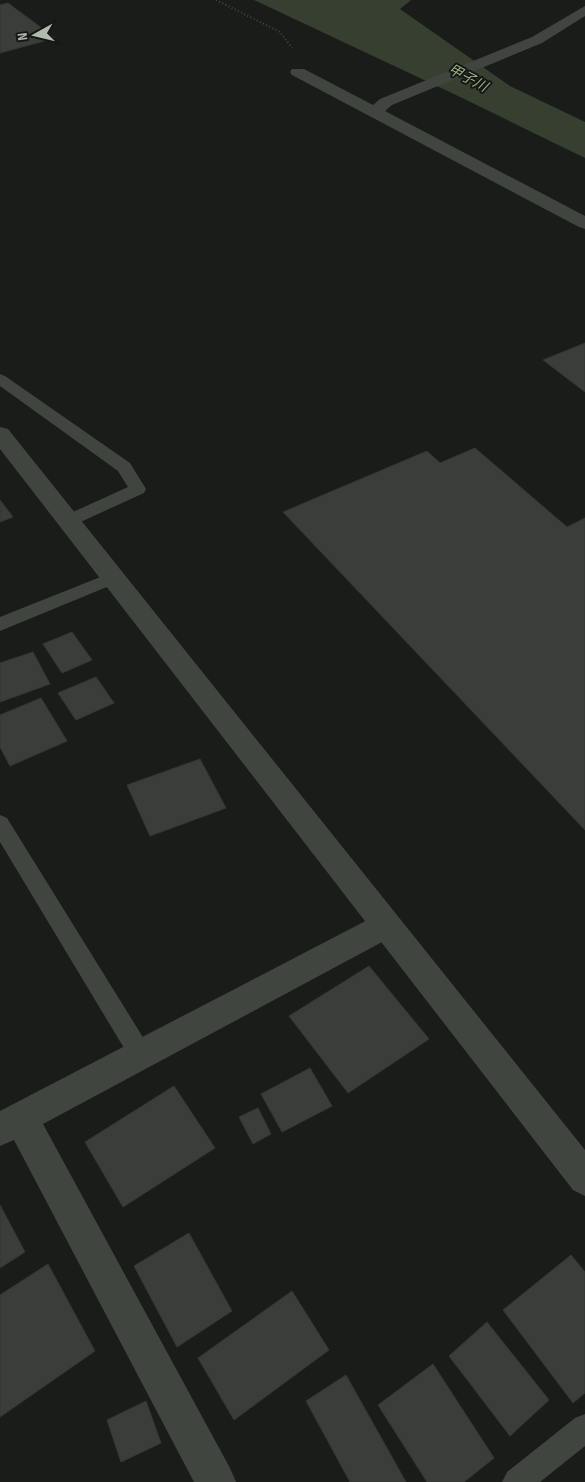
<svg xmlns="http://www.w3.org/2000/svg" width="585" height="1482" viewBox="0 0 585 1482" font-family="'Sofia Sans Condensed','Noto Sans JP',sans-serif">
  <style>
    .water { fill: #373f30 }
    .building { fill: #3a3d3a; stroke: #343734 }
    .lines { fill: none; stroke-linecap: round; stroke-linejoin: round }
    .path { stroke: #444943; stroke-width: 2; stroke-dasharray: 1 2.5; stroke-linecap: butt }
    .service { fill: #404540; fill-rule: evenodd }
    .minor { fill: #404540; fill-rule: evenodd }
    .tertiary { fill: #404540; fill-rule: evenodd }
    .labels { text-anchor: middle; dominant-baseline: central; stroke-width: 4; stroke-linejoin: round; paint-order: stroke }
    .far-water-label { font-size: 14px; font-style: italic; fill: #9ab288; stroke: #151715 }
  </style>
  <rect width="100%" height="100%" fill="#1a1c1a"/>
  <path class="water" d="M254 0H411L400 9 510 86 585 122V158L456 95Z"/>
  <path class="building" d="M8 3 55 38 0 53V5Z
    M585 343V392L543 360Z
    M475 448 567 527 585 518V830L283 512 427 451 440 463Z
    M0 500 13 517 0 522Z
    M72 632 92 660 62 673 43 644Z
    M33 652 50 684 0 702V663Z
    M96 677 114 703 76 720 58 693Z
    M41 698 67 741 10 766 0 747V715Z
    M200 759 226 808 150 836 127 785Z
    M369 966 429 1039 348 1093 289 1016Z
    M310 1068 332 1106 282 1132 261 1094Z
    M174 1086 215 1148 123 1207 85 1142Z
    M258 1108 271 1134 253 1144 239 1117Z
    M0 1205 25 1252 0 1268Z
    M189 1233 232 1311 177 1347 134 1266Z
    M571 1255 585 1272V1393L573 1403 503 1310Z
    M48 1264 95 1351 0 1417V1295Z
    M292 1291 329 1350 234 1420 198 1358Z
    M487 1322 549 1400 510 1436 449 1356Z
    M433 1364 494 1458 464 1482H427L378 1405Z
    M346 1375 406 1482H350L306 1401Z
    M146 1401 161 1443 121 1462 107 1420Z"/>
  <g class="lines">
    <path class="path" d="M216 0 280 32 292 48"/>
    <path class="service" d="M0 374 5 376 130 463 146 489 144 493 74 525 68 527 62 525 59 521 62 517 128 487 118 471 0 386Z
      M113 572 119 574 122 578 119 582 0 631V617Z
      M0 815 7 818 149 1047 153 1055 149 1063 141 1066 133 1063 0 842Z
      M585 1414V1446L540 1482H502L507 1472 575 1418Z"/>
    <path class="minor" d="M585 6V16L542 43 392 105 385 111 585 216V229L579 227 292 75 290 72 292 69H304L373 105 380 99 532 37Z
      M386 912 397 916 401 925 397 934 43 1124 230 1468 236 1482H194L14 1140 0 1146V1111L375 916Z"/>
    <path class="tertiary" d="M0 427 8 429 585 1150V1196L573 1190 0 449Z"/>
  </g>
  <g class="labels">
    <g class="far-water-label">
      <text transform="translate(468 78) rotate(28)">甲子川</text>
    </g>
  </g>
  <g transform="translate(35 35) rotate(262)" stroke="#151715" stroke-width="4" paint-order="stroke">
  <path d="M0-4L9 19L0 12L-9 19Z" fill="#b0baad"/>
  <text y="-8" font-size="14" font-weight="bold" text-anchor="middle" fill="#b0baad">N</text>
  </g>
</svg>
